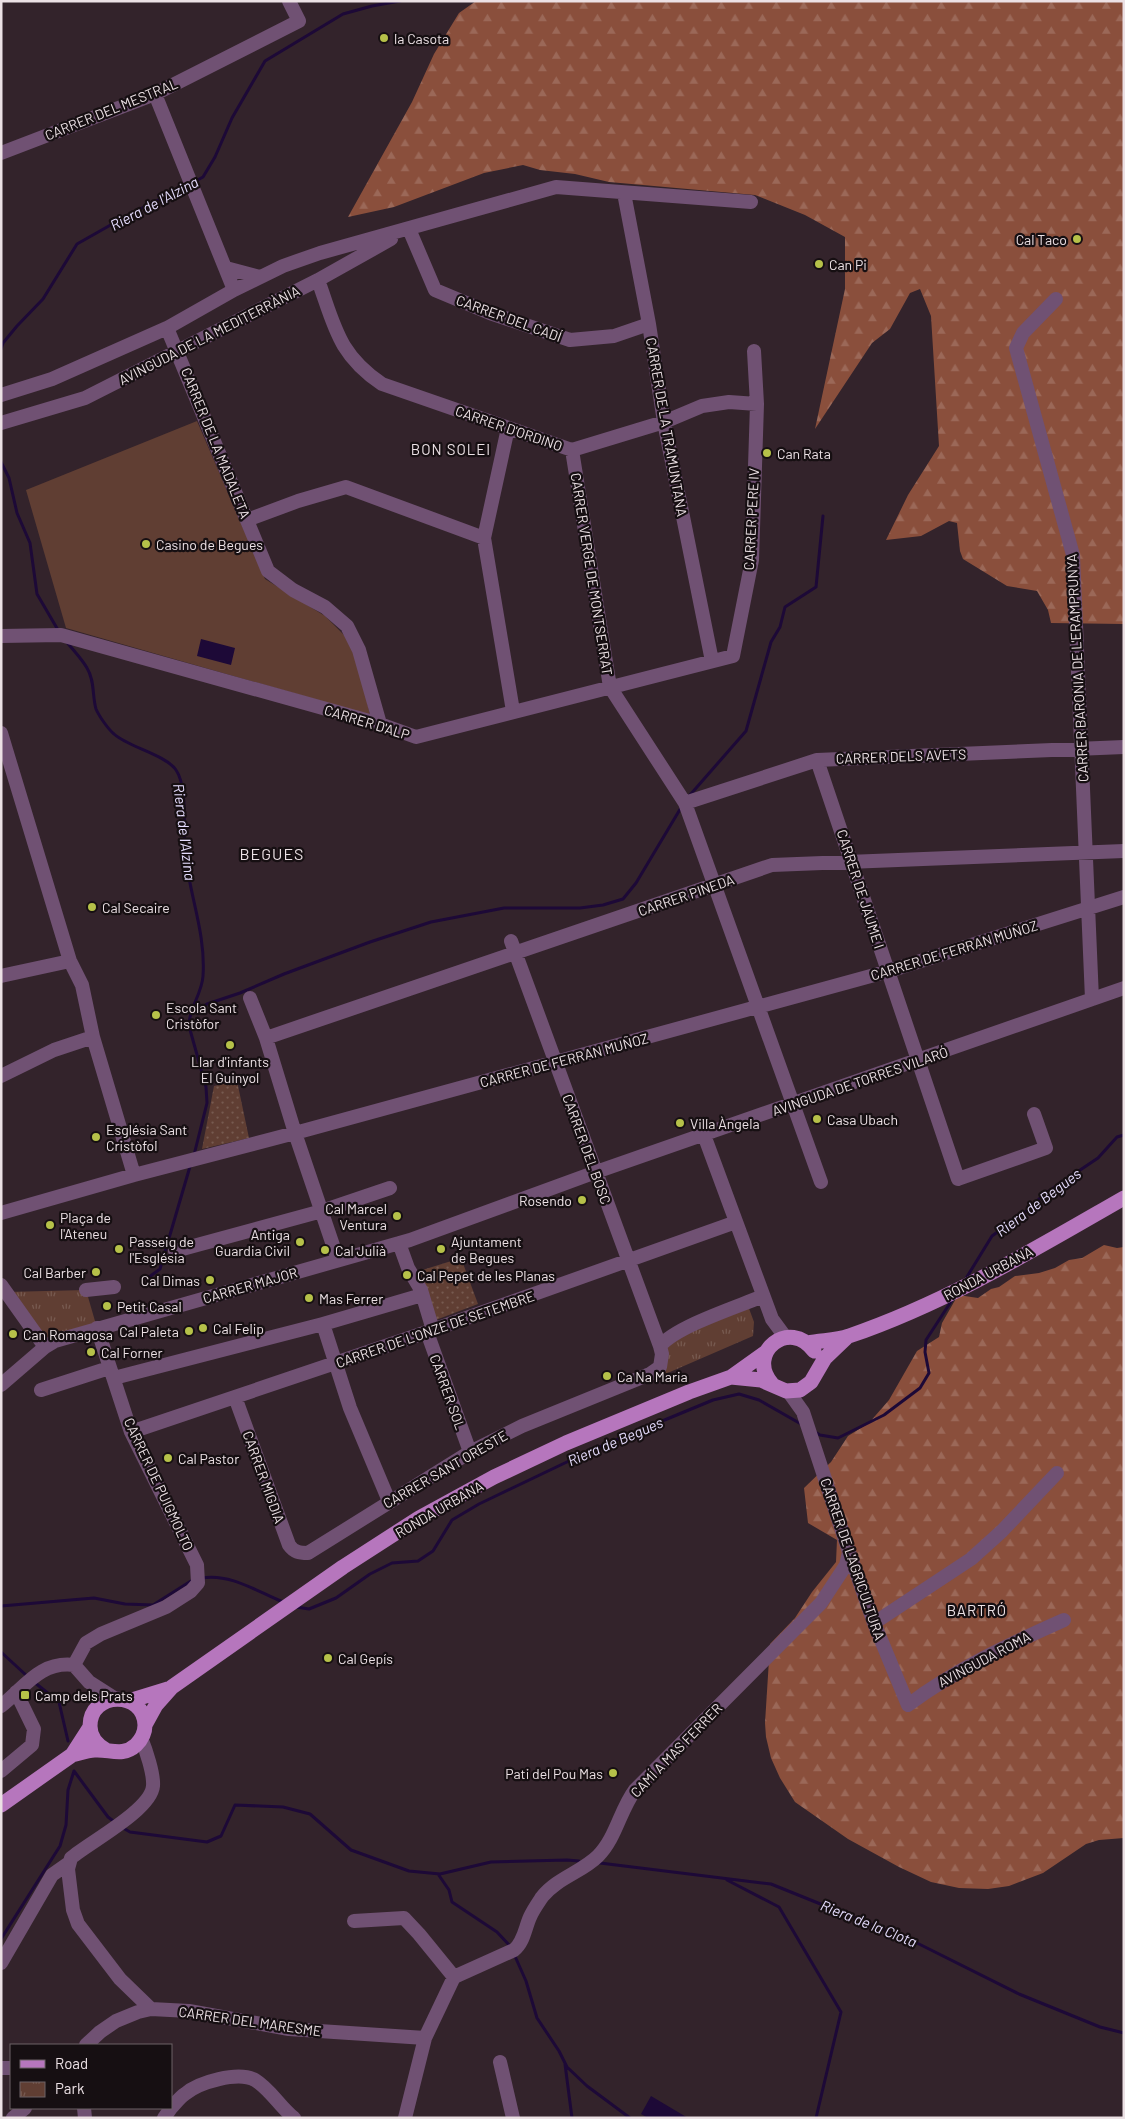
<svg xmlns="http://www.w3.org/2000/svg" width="1125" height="2119" viewBox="0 0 1125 2119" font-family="Barlow,sans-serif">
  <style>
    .grass { fill: url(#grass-dots) }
    .forest { fill: url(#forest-firs) }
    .park { fill: url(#park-tufts) }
    .pitch { fill: #603e33 }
    .water { fill: #1d0937 }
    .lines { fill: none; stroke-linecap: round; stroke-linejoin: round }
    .stream { stroke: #1d0937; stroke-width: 3 }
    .minor { stroke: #705173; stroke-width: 14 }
    .major { stroke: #b676bd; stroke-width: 15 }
    .poi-dot { fill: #b6c149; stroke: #160f12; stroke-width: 2 }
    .labels { text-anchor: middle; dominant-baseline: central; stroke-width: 4.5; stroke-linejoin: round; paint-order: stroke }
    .poi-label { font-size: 14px; fill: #ece1e5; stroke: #160f12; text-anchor: start }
    .street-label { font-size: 14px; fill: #ece1e5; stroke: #160f12 }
    .water-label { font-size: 15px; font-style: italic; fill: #e5dcfd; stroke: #160f12 }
    .neighbourhood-label { font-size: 15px; letter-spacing: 1px; fill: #ece1e5; stroke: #160f12 }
    .quarter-label { font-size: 16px; letter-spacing: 1px; fill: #ece1e5; stroke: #160f12 }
  </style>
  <defs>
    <pattern id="grass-dots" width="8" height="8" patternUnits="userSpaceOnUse" patternTransform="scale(1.25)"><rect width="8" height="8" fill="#603e33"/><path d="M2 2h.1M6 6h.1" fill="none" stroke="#775a50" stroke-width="1.8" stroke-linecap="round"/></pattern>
    <pattern id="forest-firs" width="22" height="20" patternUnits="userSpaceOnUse" patternTransform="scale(1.25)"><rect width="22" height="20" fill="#8a4f3c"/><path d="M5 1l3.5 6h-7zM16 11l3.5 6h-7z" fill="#9b6858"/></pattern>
    <pattern id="park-tufts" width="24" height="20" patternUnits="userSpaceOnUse" patternTransform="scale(1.25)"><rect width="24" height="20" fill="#603e33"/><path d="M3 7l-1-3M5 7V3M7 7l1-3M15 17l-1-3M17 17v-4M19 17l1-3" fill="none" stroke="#775a50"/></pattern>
  </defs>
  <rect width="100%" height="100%" fill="#33232b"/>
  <path class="grass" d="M237 1081 249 1138 202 1149 214 1086Z
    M461 1258 478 1304 433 1321 416 1272Z"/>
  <path class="forest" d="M476 1H1124V624L1051 623 1048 610 1037 591 1007 586 963 559 960 551 957 523 949 521 921 536 886 540 908 495 939 446 931 316 920 289 910 293 890 329 872 343 815 429 845 289V237L805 215 755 195 609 182 575 174 540 170 523 165 484 173 394 207 348 217 412 102 434 54 459 13Z
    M1104 1245 1117 1248 1124 1247V1838L1099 1840 1086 1844 1043 1873 1009 1886 988 1889 959 1888 931 1882 899 1867 848 1839 795 1802 780 1778 771 1758 766 1737 765 1723 770 1644 795 1618 812 1592 836 1562 837 1540 808 1523 804 1488 831 1462 848 1436 869 1423 889 1400 917 1351 939 1337 942 1323 958 1295 978 1298 991 1289 999 1287 1015 1276 1039 1273 1055 1268 1069 1260 1082 1258Z"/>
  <path class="park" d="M86 1290 97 1328 42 1345 6 1292Z
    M747 1303 754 1322 753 1336 663 1375 660 1367V1346Z"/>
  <path class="pitch" d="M197 421 265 579 325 616 349 640 361 675 370 715 66 628 26 490Z"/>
  <path class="water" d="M201 639 235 648 231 665 197 656Z
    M651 2096 688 2118H648L641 2114Z"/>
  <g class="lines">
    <path class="stream" d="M194 182 203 177 215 157 232 118 265 61 343 14 372 6 400 1
      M1 349 3 343 17 326 43 299 77 244 130 214 188 185
      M1 462 9 478 17 513 30 543 37 594 58 630
      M66 641C73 650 82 659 87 668 95 681 92 695 96 709 99 716 108 729 114 734 128 747 166 755 176 770 188 787 183 831 185 852 189 894 206 933 203 976 202 994 188 1010 189 1026L206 1087 207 1103 194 1155
      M690 795 746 731 771 642 780 627 785 607 816 587 823 516
      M191 1013 207 1004 240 993 284 974 370 942 431 922 504 908H580L603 905 623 899 636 883 682 806
      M149 1277 160 1269 191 1163
      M965 1280 992 1236 1028 1210 1043 1195 1098 1158 1117 1137 1124 1135
      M815 1432 820 1435 838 1438 884 1415 920 1388 929 1373 925 1352 926 1340 952 1300
      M202 1578C230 1573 258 1592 283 1602
      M1 1606 94 1598 125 1604 153 1605 191 1581
      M296 1607 309 1609 336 1598 370 1574 392 1563 418 1561 433 1551 452 1520 479 1504 592 1450 713 1400 739 1394 759 1400 801 1424
      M1 1652 27 1676
      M34 1682 59 1702 68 1741
      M74 1771 108 1817 116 1823
      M123 1828 130 1832 207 1842 221 1836 235 1805 283 1807 310 1814 351 1850 409 1871 440 1874 491 1862 567 1860 579 1861
      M600 1863 771 1884 917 1943 1019 1994 1100 2027 1124 2033
      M438 1874 449 1890 452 1902 497 1932 510 1946
      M727 1880 779 1907 841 2012 816 2118
      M1 1939 60 1846 66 1825 68 1790 74 1771
      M514 1954 526 1981 537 2018 559 2051 567 2067 587 2086 630 2118
      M565 2064 572 2118"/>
    <path class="minor" d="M155 94 234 290
      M1 153 155 94 299 21 289 1
      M624 193 649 324 664 422 712 661
      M409 229 435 290 490 313 570 340 614 336 649 324
      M226 268 260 277
      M318 280C335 327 338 354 382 384L572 450 664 422 702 406 729 402 757 404
      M1056 299 1023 333 1016 348 1073 555 1092 999
      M167 328 268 571 293 590 325 607 347 626 359 650 380 724
      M1 395 52 379 167 328 234 290 283 266 320 253 556 187 751 202
      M1 423 85 398 318 280 391 239
      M508 428 484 538 513 711
      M572 450 610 687 685 803 821 1182
      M247 520 298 501 346 487 484 538
      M1 636 61 635 380 724 416 737 733 656 752 560 757 404 754 351
      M1 733 70 961 82 985 93 1037 134 1175
      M817 760 958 1179 1046 1148 1034 1114
      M685 803 817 760 1124 747
      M1 976 70 961
      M250 998 266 1038 295 1133 338 1260
      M266 1038 772 865 1124 851
      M1 1076 54 1050 93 1037
      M704 1135 772 1319 786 1338
      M1 1213 134 1175 295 1133 889 971 1124 897
      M399 1243 408 1268 421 1290 433 1330
      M175 1251 322 1211 390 1188
      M1 1285 45 1347
      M86 1290 114 1287
      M323 1324 350 1408 389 1501
      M427 1332 470 1452
      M660 1346C677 1326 737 1307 763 1296
      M114 1378 323 1324 422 1295
      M1 1385 45 1347 55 1341 410 1240 596 1172 1124 988
      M41 1390 109 1368
      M788 1391 803 1412 849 1552 874 1623 908 1705C956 1669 1010 1644 1064 1620
      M235 1397 289 1545C294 1552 299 1553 308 1553L470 1452 522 1426 650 1374 660 1367 662 1354 660 1346 511 941
      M131 1432 433 1330 736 1222
      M874 1623 971 1559 1002 1531 1057 1473
      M74 1665 86 1643 101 1634 166 1607 191 1591 198 1583 197 1565 131 1432 97 1328
      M74 1665 89 1682 114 1698
      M1 1706C25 1687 40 1661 74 1665
      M141 1738C146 1750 154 1774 153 1786 151 1810 90 1842 71 1858L68 1869 73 1910 78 1924 120 1979 151 2009
      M1 1771 32 1745 34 1729 16 1692
      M354 1921 404 1918 419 1934 454 1977
      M1 1963 52 1875 69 1863
      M86 2045 100 2032 116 2021 138 2012 151 2009 189 2011 289 2029 425 2038
      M500 2062 513 2118
      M1 2068H11
      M84 2108 85 2118
      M171 2108C176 2103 180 2097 185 2094 199 2082 238 2071 255 2080 270 2089 280 2107 294 2118
      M13 2118 25 2108
      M164 2118 171 2108
      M405 2118 425 2038 454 1977 514 1950C524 1942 525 1928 530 1917 533 1910 538 1903 542 1897 557 1878 582 1872 598 1856 616 1838 620 1810 635 1790L821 1603 846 1565 849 1552"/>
    <path class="major" d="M808 1343C821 1340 836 1341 849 1336 946 1303 1035 1249 1124 1198
      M731 1377 761 1380 786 1391 800 1390 811 1382 825 1358 847 1337
      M772 1384C745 1353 790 1317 814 1351
      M129 1701 168 1689
      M145 1725 156 1705 172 1687 343 1567 419 1518 494 1477 566 1443 689 1392 731 1377 766 1352
      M72 1755C80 1753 88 1750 95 1750 110 1749 123 1757 136 1745 141 1740 145 1733 145 1725 144 1690 90 1691 90 1726 90 1737 97 1745 106 1750
      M1 1805 72 1755 90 1727"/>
  </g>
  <g class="poi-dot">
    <circle cx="384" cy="38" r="5"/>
    <circle cx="1077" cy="239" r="5"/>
    <circle cx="819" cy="264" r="5"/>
    <circle cx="767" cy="453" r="5"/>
    <circle cx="146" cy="544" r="5"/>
    <circle cx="92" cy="907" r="5"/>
    <circle cx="156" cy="1015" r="5"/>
    <circle cx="230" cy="1045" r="5"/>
    <circle cx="817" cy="1119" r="5"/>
    <circle cx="680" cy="1123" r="5"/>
    <circle cx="96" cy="1137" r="5"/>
    <circle cx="582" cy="1200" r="5"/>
    <circle cx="397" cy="1216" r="5"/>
    <circle cx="50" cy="1225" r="5"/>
    <circle cx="300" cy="1242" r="5"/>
    <circle cx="119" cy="1249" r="5"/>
    <circle cx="441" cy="1249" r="5"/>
    <circle cx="325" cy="1250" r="5"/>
    <circle cx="96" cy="1272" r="5"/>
    <circle cx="407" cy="1275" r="5"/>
    <circle cx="210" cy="1280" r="5"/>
    <circle cx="309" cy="1298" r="5"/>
    <circle cx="107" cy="1306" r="5"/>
    <circle cx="203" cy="1328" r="5"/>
    <circle cx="189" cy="1331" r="5"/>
    <circle cx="13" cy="1334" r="5"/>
    <circle cx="91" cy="1352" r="5"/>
    <circle cx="607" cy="1376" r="5"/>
    <circle cx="168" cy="1458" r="5"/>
    <circle cx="328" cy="1658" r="5"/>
    <rect x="20" y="1690" width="10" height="10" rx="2.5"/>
    <circle cx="613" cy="1773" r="5"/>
  </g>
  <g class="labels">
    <g class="poi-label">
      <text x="394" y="38">la Casota</text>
      <text x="1067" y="239" text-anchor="end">Cal Taco</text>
      <text x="829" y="264">Can Pi</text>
      <text x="777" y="453">Can Rata</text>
      <text x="156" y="544">Casino de Begues</text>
      <text x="102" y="907">Cal Secaire</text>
      <text x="166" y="1007">Escola Sant<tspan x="166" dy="16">Cristòfor</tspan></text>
      <text x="230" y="1061" text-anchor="middle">Llar d'infants<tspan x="230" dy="16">El Guinyol</tspan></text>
      <text x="827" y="1119">Casa Ubach</text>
      <text x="690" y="1123">Villa Àngela</text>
      <text x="106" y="1129">Església Sant<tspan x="106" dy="16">Cristòfol</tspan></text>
      <text x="572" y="1200" text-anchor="end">Rosendo</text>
      <text x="387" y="1208" text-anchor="end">Cal Marcel<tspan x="387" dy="16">Ventura</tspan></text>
      <text x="60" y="1217">Plaça de<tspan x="60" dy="16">l'Ateneu</tspan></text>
      <text x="290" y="1234" text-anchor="end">Antiga<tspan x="290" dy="16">Guardia Civil</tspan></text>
      <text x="129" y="1241">Passeig de<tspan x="129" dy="16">l'Església</tspan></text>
      <text x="451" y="1241">Ajuntament<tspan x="451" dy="16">de Begues</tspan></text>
      <text x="335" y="1250">Cal Julià</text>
      <text x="86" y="1272" text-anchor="end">Cal Barber</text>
      <text x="417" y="1275">Cal Pepet de les Planas</text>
      <text x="200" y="1280" text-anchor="end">Cal Dimas</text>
      <text x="319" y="1298">Mas Ferrer</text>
      <text x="117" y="1306">Petit Casal</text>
      <text x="213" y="1328">Cal Felip</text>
      <text x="179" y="1331" text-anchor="end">Cal Paleta</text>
      <text x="23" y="1334">Can Romagosa</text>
      <text x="101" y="1352">Cal Forner</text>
      <text x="617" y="1376">Ca Na Maria</text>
      <text x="178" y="1458">Cal Pastor</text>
      <text x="338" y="1658">Cal Gepís</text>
      <text x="35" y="1695">Camp dels Prats</text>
      <text x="603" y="1773" text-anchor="end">Pati del Pou Mas</text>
    </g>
    <g class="street-label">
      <text transform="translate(111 109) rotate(-22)">CARRER DEL MESTRAL</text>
      <text transform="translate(509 318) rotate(20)">CARRER DEL CADÍ</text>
      <text transform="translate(209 335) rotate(-27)">AVINGUDA DE LA MEDITERRÀNIA</text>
      <text transform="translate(667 427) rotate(80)">CARRER DE LA TRAMUNTANA</text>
      <text transform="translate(509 428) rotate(19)">CARRER D'ORDINO</text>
      <text transform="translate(216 443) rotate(68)">CARRER DE LA MADALETA</text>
      <text transform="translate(751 519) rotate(-87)">CARRER PERE IV</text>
      <text transform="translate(592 574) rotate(81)">CARRER VERGE DE MONTSERRAT</text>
      <text transform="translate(1077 668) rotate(-93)">CARRER BARONIA DE L'ERAMPRUNYA</text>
      <text transform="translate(367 722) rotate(17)">CARRER D'ALP</text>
      <text transform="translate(901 756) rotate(-2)">CARRER DELS AVETS</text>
      <text transform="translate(861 889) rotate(72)">CARRER DE JAUME I</text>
      <text transform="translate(686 895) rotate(-19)">CARRER PINEDA</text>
      <text transform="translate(954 950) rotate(-17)">CARRER DE FERRAN MUÑOZ</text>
      <text transform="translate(564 1060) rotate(-15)">CARRER DE FERRAN MUÑOZ</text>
      <text transform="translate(860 1081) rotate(-19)">AVINGUDA DE TORRES VILARÓ</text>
      <text transform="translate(587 1149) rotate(70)">CARRER DEL BOSC</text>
      <text transform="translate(988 1273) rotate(-28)">RONDA URBANA</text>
      <text transform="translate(250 1285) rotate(-16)">CARRER MAJOR</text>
      <text transform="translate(435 1329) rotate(-19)">CARRER DE L'ONZE DE SETEMBRE</text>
      <text transform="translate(448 1392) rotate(70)">CARRER SOL</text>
      <text transform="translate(445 1469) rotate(-30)">CARRER SANT ORESTE</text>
      <text transform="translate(264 1477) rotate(70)">CARRER MIGDIA</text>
      <text transform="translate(159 1484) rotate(65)">CARRER DE PUIGMOLTO</text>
      <text transform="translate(439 1509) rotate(-30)">RONDA URBANA</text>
      <text transform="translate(853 1559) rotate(71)">CARRER DE L'AGRICULTURA</text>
      <text transform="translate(984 1659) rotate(-28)">AVINGUDA ROMA</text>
      <text transform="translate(676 1750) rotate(-46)">CAMÍ A MAS FERRER</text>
      <text transform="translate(250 2021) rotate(8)">CARRER DEL MARESME</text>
    </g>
    <g class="water-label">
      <text transform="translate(154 203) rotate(-28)">Riera de l'Alzina</text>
      <text transform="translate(185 832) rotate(83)">Riera de l'Alzina</text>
      <text transform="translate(1038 1202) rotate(-37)">Riera de Begues</text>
      <text transform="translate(615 1441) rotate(-23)">Riera de Begues</text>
      <text transform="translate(869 1923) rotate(22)">Riera de la Clota</text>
    </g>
    <g class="neighbourhood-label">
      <text x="451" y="449">BON SOLEI</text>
      <text x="977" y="1610">BARTRÓ</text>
    </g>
    <g class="quarter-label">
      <text x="272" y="853">BEGUES</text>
    </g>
  </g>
  <rect width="1125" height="2119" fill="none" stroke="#ece1e5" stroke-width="5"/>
  <rect x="10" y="2044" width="162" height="65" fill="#160f12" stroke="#6c6366"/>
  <rect x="20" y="2060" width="25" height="8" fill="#b676bd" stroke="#6c6366"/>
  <text x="55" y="2069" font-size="15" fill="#ece1e5">Road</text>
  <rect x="20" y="2082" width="25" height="15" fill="url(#park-tufts)" stroke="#6c6366"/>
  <text x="55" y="2094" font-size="15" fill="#ece1e5">Park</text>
</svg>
